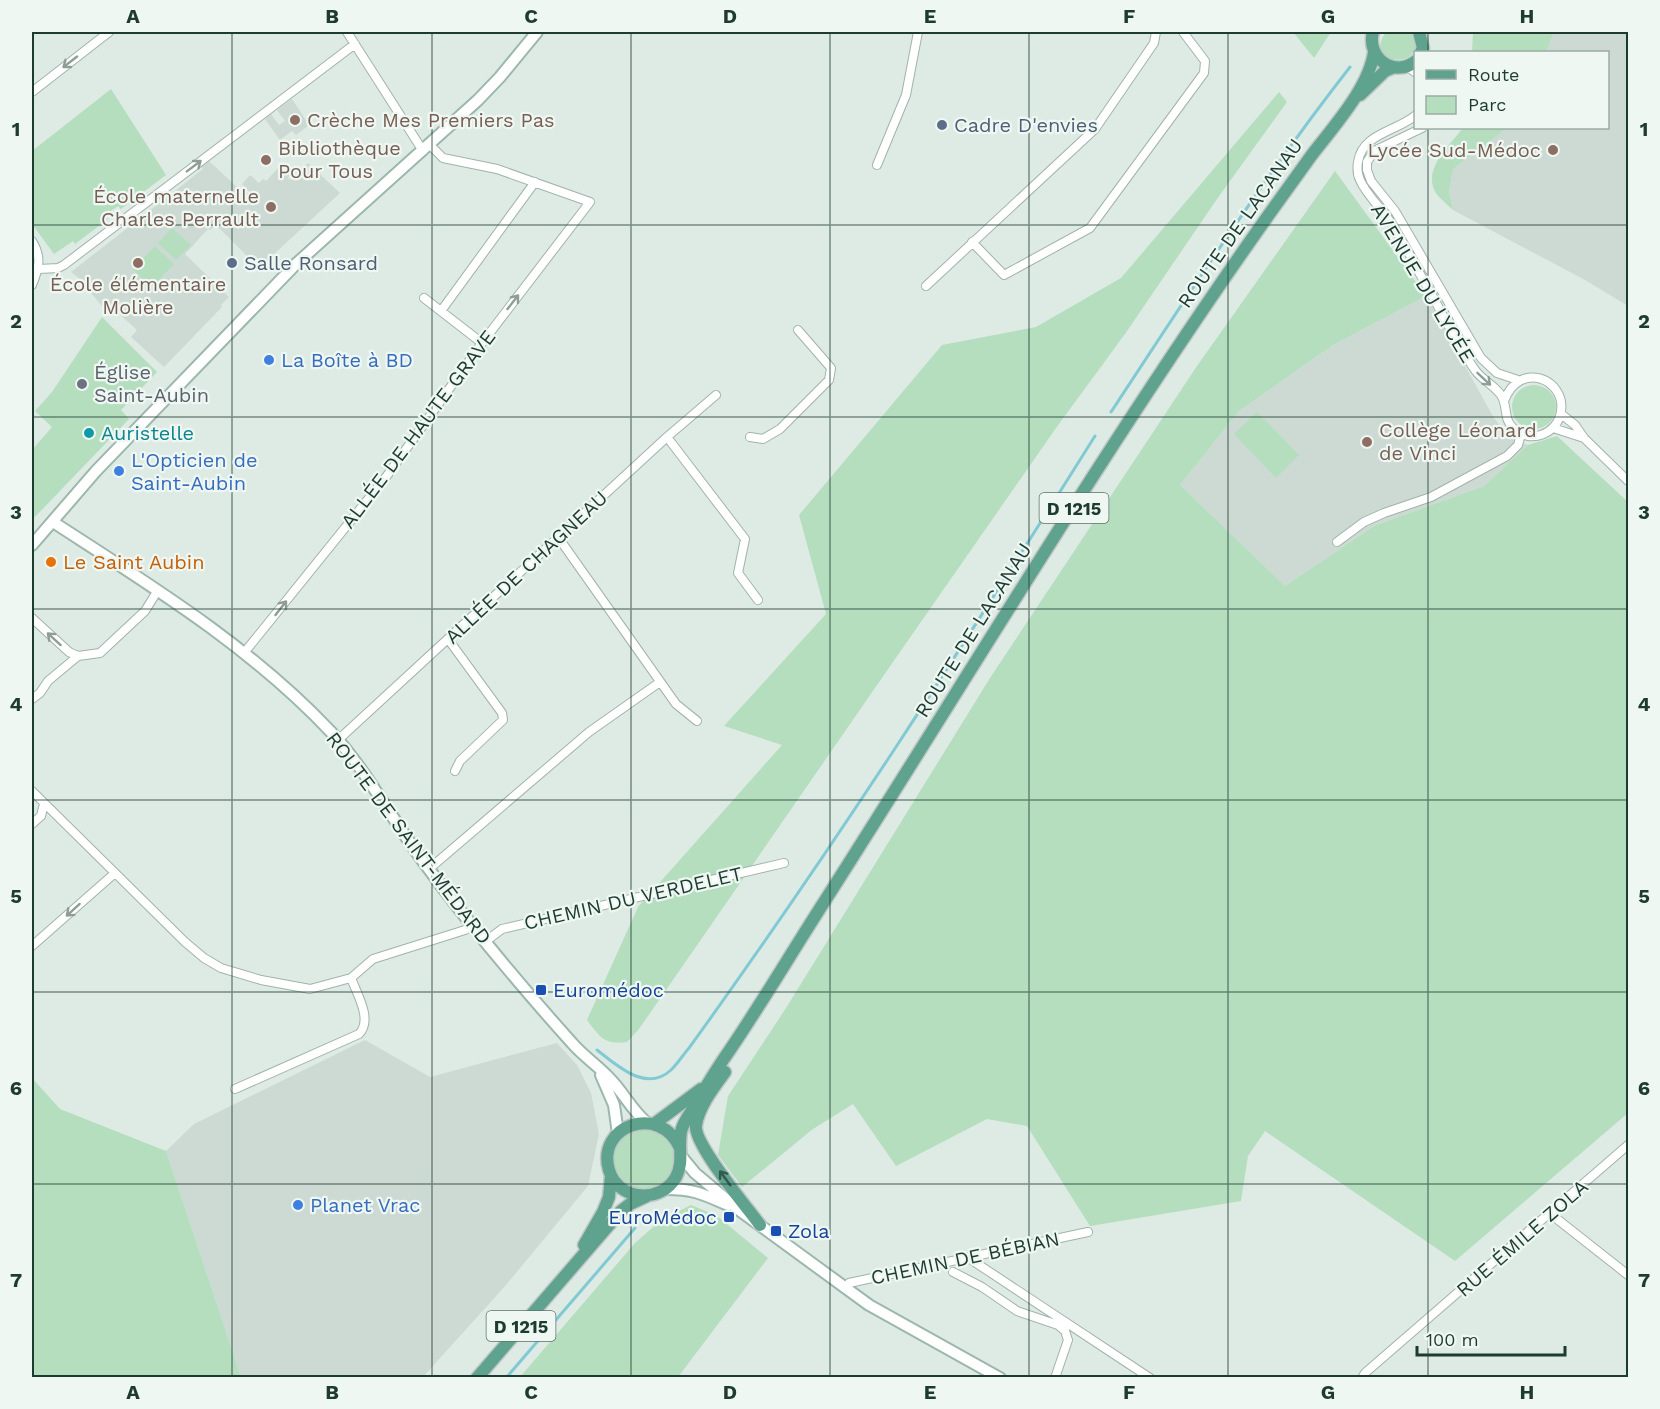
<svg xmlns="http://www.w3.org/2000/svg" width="1660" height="1409" viewBox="0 0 1660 1409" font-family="'Work Sans',sans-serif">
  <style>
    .built { fill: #ccdad3 }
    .green { fill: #b4debe }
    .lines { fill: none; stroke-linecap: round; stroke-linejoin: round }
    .stream { stroke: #81cad4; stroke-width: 3 }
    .street-casing { stroke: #a1b3ab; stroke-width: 10 }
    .secondary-casing { stroke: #9cb7ac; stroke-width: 14 }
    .primary-casing { stroke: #c0c8c6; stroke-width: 15 }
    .street { stroke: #fff; stroke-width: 8 }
    .secondary { stroke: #fff; stroke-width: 10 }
    .primary { stroke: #5fa38f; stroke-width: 12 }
    .oneway { stroke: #8e9d98 }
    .oneway2 { stroke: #325a4e }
    .grid { fill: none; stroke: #1e3b32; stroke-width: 1.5; stroke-opacity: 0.55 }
    .education-dot { fill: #8d6e63; stroke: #eef7f2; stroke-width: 2 }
    .service-dot { fill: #5c6f8a; stroke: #eef7f2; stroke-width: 2 }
    .shop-dot { fill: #3f7fe0; stroke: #eef7f2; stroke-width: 2 }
    .worship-dot { fill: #6b7280; stroke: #eef7f2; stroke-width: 2 }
    .culture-dot { fill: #0f9aa8; stroke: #eef7f2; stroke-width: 2 }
    .food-dot { fill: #e8710a; stroke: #eef7f2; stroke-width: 2 }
    .transit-dot { fill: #1a4fb4; stroke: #eef7f2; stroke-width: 2 }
    .labels { text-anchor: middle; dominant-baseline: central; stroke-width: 4.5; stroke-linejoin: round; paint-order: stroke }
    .shield { fill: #eef7f2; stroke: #5c736c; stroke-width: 1.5 }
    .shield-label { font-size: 18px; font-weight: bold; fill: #1e3b32 }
    .education-label { font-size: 20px; fill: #785e54; stroke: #eef7f2; text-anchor: start }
    .service-label { font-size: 20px; fill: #4e5e75; stroke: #eef7f2; text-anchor: start }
    .street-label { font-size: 20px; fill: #1e3b32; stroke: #eef7f2 }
    .shop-label { font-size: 20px; fill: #366cbe; stroke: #eef7f2; text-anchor: start }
    .worship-label { font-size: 20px; fill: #5b616d; stroke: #eef7f2; text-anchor: start }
    .culture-label { font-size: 20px; fill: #0d838f; stroke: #eef7f2; text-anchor: start }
    .food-label { font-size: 20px; fill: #c56008; stroke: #eef7f2; text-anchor: start }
    .transit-label { font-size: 20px; fill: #164399; stroke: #eef7f2; text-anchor: start }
    .neatline { fill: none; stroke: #1e3b32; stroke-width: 2 }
    .grid-label { font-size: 20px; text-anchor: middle; font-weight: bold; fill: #1e3b32 }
  </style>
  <rect width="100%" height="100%" fill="#deebe4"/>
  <path class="built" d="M1554 32H1628V306L1585 280 1453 210 1449 192 1453 169 1503 131 1505 128H1608V52H1546Z
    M292 99 309 125 296 135 292 131 280 140 265 119 271 114 279 125 285 121 277 110Z
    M209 161 237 187 236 189 246 194 250 192 242 184 250 175 259 183 263 179 266 181 280 166 290 175 288 178 291 180 308 163 340 193 259 268 216 225 210 230 208 229 185 254 229 297 221 305 222 307 164 367 131 337 137 330 107 303 102 306 91 293 93 289 71 272 203 169 201 167Z
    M1426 296 1494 418 1511 439 1528 445 1484 486 1374 526 1285 586 1180 485 1239 411 1333 345Z
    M365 1040 430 1077 557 1043 577 1065 591 1093 599 1134 588 1186 506 1285 422 1378 241 1377 166 1151 194 1124Z"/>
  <path class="green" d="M1293 32H1331L1314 58Z
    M1386 32 1411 33C1433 70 1360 67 1386 32Z
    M1473 32H1554L1546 52H1472Z
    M111 89 166 175 121 209 118 206 105 215 108 219 75 244 73 241 54 254 32 224V151Z
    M1279 92 1287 102 1217 199 1125 334 1056 428 893 662 639 1029 627 1042C604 1045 600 1037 587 1020L638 907 782 745 724 726 826 614 799 515 942 345 1036 327 1121 278Z
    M1463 128H1505L1503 131 1453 169 1449 192 1453 210C1448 205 1443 201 1439 197 1418 173 1449 146 1463 128Z
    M1335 171 1426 296 1333 345 1239 411 1180 485 1285 586 1374 526 1484 486 1528 445 1557 436 1628 502V1113L1455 1261 1265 1131 1248 1156 1241 1201 1090 1226 1027 1126 987 1119 896 1166 853 1104 813 1129 742 1187 718 1155 728 1096 786 1008 990 678 1197 366Z
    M172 228 191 245 176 260 158 243Z
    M155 246 174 264 151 288 133 269Z
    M102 317 157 372 121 410 129 419 35 517 32 513V450L52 427 35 411 52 392Z
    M1512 407a22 22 0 1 1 44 0a22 22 0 1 1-44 0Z
    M1257 412 1299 455 1276 478 1234 434Z
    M32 1078 60 1109 166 1151 241 1377H32Z
    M613 1159a31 31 0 1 1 62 0a31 31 0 1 1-62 0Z
    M691 1205 717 1216 768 1258 678 1377H520L635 1243 660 1221Z"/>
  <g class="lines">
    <path class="stream" d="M1111 412C1188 295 1264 177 1350 67
      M597 1050C618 1066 646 1093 671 1070 678 1063 683 1055 689 1048 833 849 965 643 1095 436
      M506 1378 635 1228"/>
    <defs>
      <path id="street" d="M347 32 423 151
        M1408 67 1416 73
        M32 92 109 32
        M1416 115C1398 131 1362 133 1358 162 1357 168 1357 174 1360 180 1366 194 1380 207 1389 220 1403 240 1413 262 1425 283 1442 312 1456 343 1475 370 1482 380 1494 385 1501 395 1508 405 1503 419 1513 428 1530 445 1558 434 1561 411 1566 380 1520 359 1504 401
        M1422 128 1374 151 1367 162V170L1371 181 1395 211 1481 358 1497 373 1518 380
        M877 165 906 95 918 32
        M32 241C42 257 39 268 32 285
        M972 242 1004 275 1090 228 1204 73 1205 61 1183 32
        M39 269 58 268 64 265 355 44
        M926 286 1095 129 1154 43 1156 32
        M424 298 482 343
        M441 311 535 182
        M1561 414 1575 425 1584 438 1628 481
        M1553 428 1584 438
        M667 437 745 539 738 573 758 600
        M750 437 763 439 780 429 829 380 831 368 798 330
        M558 537 676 704 697 721
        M1337 542 1364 522 1384 513 1431 497 1507 456 1518 445 1521 434
        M32 618 69 652 78 656
        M448 639 502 713 503 720 460 761 455 771
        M244 653 386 477 482 343 590 202 497 169 443 158 430 145
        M32 699 40 693 48 681 78 656 100 653 145 611 158 590
        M338 740 667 437 716 395
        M32 791 185 942 204 958 221 968 261 980 310 989 351 978 373 959 465 930 473 925
        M32 824 41 816 44 804
        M429 869 589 732 660 682
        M486 941 502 929 784 863
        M32 946 115 873
        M235 1089 359 1034C373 1020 357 994 351 978
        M1553 1210 1557 1219 1628 1275
        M967 1257 1150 1378
        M953 1272 982 1287 1017 1311 1058 1325 1065 1331 1068 1340 1055 1378
        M844 1288 849 1283 1088 1232
        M1362 1378 1365 1373 1628 1145"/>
      <path id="secondary" d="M53 522C150 585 250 646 331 732 366 770 390 816 420 857 467 922 519 984 572 1043 584 1057 600 1067 612 1081 624 1094 632 1110 646 1122
        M32 545 96 471 296 264 478 100 500 77 537 32
        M601 1075 614 1105 618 1134
        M681 1156 695 1173 739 1210 869 1305 1000 1378
        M666 1189C694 1189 703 1194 728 1205"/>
      <path id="primary" d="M1373 32C1366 57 1394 79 1416 61
        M1419 32 1423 48 1421 52
        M1360 95 1385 71 1392 68
        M725 1072C714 1087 699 1106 696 1125 693 1144 747 1207 760 1225
        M654 1124 701 1089
        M680 1148C660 1103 596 1125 609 1170 618 1201 661 1204 676 1177 684 1162 678 1148 681 1132 683 1121 690 1115 695 1105 704 1090 713 1075 723 1060 757 1011 787 960 819 910 960 690 1094 465 1244 250 1266 218 1289 187 1311 156 1333 127 1369 88 1374 52
        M584 1245 603 1212 609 1197 611 1175
        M477 1378 621 1211 630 1204 647 1196"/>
    </defs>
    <use href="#street" class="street-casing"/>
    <use href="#secondary" class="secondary-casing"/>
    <use href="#primary" class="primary-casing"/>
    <use href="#street" class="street"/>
    <use href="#secondary" class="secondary"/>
    <use href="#primary" class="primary"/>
  </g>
  <defs><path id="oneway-shaft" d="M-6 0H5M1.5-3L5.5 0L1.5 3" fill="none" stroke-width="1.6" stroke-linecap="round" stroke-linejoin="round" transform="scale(1.5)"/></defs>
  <g class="oneway">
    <use href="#oneway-shaft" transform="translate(70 62) rotate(142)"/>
    <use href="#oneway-shaft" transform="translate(194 166) rotate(-37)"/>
    <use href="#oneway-shaft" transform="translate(513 302) rotate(-52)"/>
    <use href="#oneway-shaft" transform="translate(1484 379) rotate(43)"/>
    <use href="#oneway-shaft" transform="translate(281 608) rotate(-52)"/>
    <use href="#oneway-shaft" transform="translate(54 639) rotate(-138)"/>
    <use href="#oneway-shaft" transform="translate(73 910) rotate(138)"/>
  </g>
  <use class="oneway2" href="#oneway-shaft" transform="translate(725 1178) rotate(-126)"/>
  <path class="grid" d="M232 32V1378M432 32V1378M631 32V1378M830 32V1378M1029 32V1378M1228 32V1378M1428 32V52M1428 128V1378M32 225H1628M32 417H1628M32 609H1628M32 800H1628M32 992H1628M32 1184H1628"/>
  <g class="education-dot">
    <circle cx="295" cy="120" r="6"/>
    <circle cx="1553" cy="150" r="6"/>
    <circle cx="266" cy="160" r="6"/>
    <circle cx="271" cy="207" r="6"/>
    <circle cx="138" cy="263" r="6"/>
    <circle cx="1367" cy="442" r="6"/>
  </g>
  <g class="service-dot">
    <circle cx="942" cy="125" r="6"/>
    <circle cx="232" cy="263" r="6"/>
  </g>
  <g class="shop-dot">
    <circle cx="269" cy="360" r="6"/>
    <circle cx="119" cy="471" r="6"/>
    <circle cx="298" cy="1205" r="6"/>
  </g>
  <circle class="worship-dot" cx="82" cy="384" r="6"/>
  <circle class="culture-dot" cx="89" cy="433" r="6"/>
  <circle class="food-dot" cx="51" cy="562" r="6"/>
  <g class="transit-dot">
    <rect x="535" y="984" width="12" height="12" rx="3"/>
    <rect x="723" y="1211" width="12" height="12" rx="3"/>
    <rect x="770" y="1225" width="12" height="12" rx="3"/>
  </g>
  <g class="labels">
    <g class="shield">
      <rect x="1039.5" y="493" width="69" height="30" rx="4.5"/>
      <rect x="486.5" y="1311" width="69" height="30" rx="4.5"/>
    </g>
    <g class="shield-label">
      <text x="1074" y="508">D 1215</text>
      <text x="521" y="1326">D 1215</text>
    </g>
    <g class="education-label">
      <text x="307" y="120">Crèche Mes Premiers Pas</text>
      <text x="278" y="148">Bibliothèque<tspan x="278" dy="23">Pour Tous</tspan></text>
      <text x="1541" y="150" text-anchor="end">Lycée Sud-Médoc</text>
      <text x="259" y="196" text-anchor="end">École maternelle<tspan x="259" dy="23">Charles Perrault</tspan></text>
      <text x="138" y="284" text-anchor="middle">École élémentaire<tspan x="138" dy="23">Molière</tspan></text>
      <text x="1379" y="430">Collège Léonard<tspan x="1379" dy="23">de Vinci</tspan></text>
    </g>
    <g class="service-label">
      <text x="954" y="125">Cadre D'envies</text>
      <text x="244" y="263">Salle Ronsard</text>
    </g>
    <g class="street-label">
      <text transform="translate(1240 223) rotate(-55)">ROUTE DE LACANAU</text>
      <text transform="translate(1423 283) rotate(59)">AVENUE DU LYCÉE</text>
      <text transform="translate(418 429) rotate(-53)">ALLÉE DE HAUTE GRAVE</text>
      <text transform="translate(526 567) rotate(-43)">ALLÉE DE CHAGNEAU</text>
      <text transform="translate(973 630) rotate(-58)">ROUTE DE LACANAU</text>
      <text transform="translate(409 838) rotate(53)">ROUTE DE SAINT-MÉDARD</text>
      <text transform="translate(633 898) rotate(-13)">CHEMIN DU VERDELET</text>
      <text transform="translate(1522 1238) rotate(-41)">RUE ÉMILE ZOLA</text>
      <text transform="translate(965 1258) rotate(-12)">CHEMIN DE BÉBIAN</text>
    </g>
    <g class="shop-label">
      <text x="281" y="360">La Boîte à BD</text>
      <text x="131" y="460">L'Opticien de<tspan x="131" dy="23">Saint-Aubin</tspan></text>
      <text x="310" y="1205">Planet Vrac</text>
    </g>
    <g class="worship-label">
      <text x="94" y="372">Église<tspan x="94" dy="23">Saint-Aubin</tspan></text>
    </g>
    <g class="culture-label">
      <text x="101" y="433">Auristelle</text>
    </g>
    <g class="food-label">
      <text x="63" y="562">Le Saint Aubin</text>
    </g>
    <g class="transit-label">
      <text x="553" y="990">Euromédoc</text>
      <text x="717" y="1217" text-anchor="end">EuroMédoc</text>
      <text x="788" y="1231">Zola</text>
    </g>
  </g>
  <rect width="1660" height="1409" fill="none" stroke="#eef7f2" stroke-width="66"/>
  <rect x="1414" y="51" width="195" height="78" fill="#eef7f2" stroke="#9baca5" stroke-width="1.5"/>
  <rect x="1426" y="70" width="30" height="9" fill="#5fa38f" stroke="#9baca5" stroke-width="1.5"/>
  <text x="1468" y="81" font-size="18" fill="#1e3b32">Route</text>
  <rect x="1426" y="96" width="30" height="18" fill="#b4debe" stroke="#9baca5" stroke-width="1.5"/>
  <text x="1468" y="111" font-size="18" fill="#1e3b32">Parc</text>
  <path d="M1417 1346v9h148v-9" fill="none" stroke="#1e3b32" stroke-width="3"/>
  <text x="1426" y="1346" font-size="18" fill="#1e3b32" stroke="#eef7f2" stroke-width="4.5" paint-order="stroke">100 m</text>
  <rect x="33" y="33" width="1594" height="1343" class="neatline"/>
  <g class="grid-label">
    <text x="133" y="23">A</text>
    <text x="332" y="23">B</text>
    <text x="531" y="23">C</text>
    <text x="730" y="23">D</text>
    <text x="930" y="23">E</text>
    <text x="1129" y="23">F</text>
    <text x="1328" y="23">G</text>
    <text x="1527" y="23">H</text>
    <text x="16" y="136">1</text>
    <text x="1644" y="136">1</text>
    <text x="16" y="328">2</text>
    <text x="1644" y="328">2</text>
    <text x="16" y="519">3</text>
    <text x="1644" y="519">3</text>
    <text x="16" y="711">4</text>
    <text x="1644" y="711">4</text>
    <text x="16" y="903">5</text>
    <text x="1644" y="903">5</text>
    <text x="16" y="1095">6</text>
    <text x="1644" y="1095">6</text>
    <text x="16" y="1287">7</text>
    <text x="1644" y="1287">7</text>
    <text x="133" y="1399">A</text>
    <text x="332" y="1399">B</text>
    <text x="531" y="1399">C</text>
    <text x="730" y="1399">D</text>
    <text x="930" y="1399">E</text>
    <text x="1129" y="1399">F</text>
    <text x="1328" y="1399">G</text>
    <text x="1527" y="1399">H</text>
  </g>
</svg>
